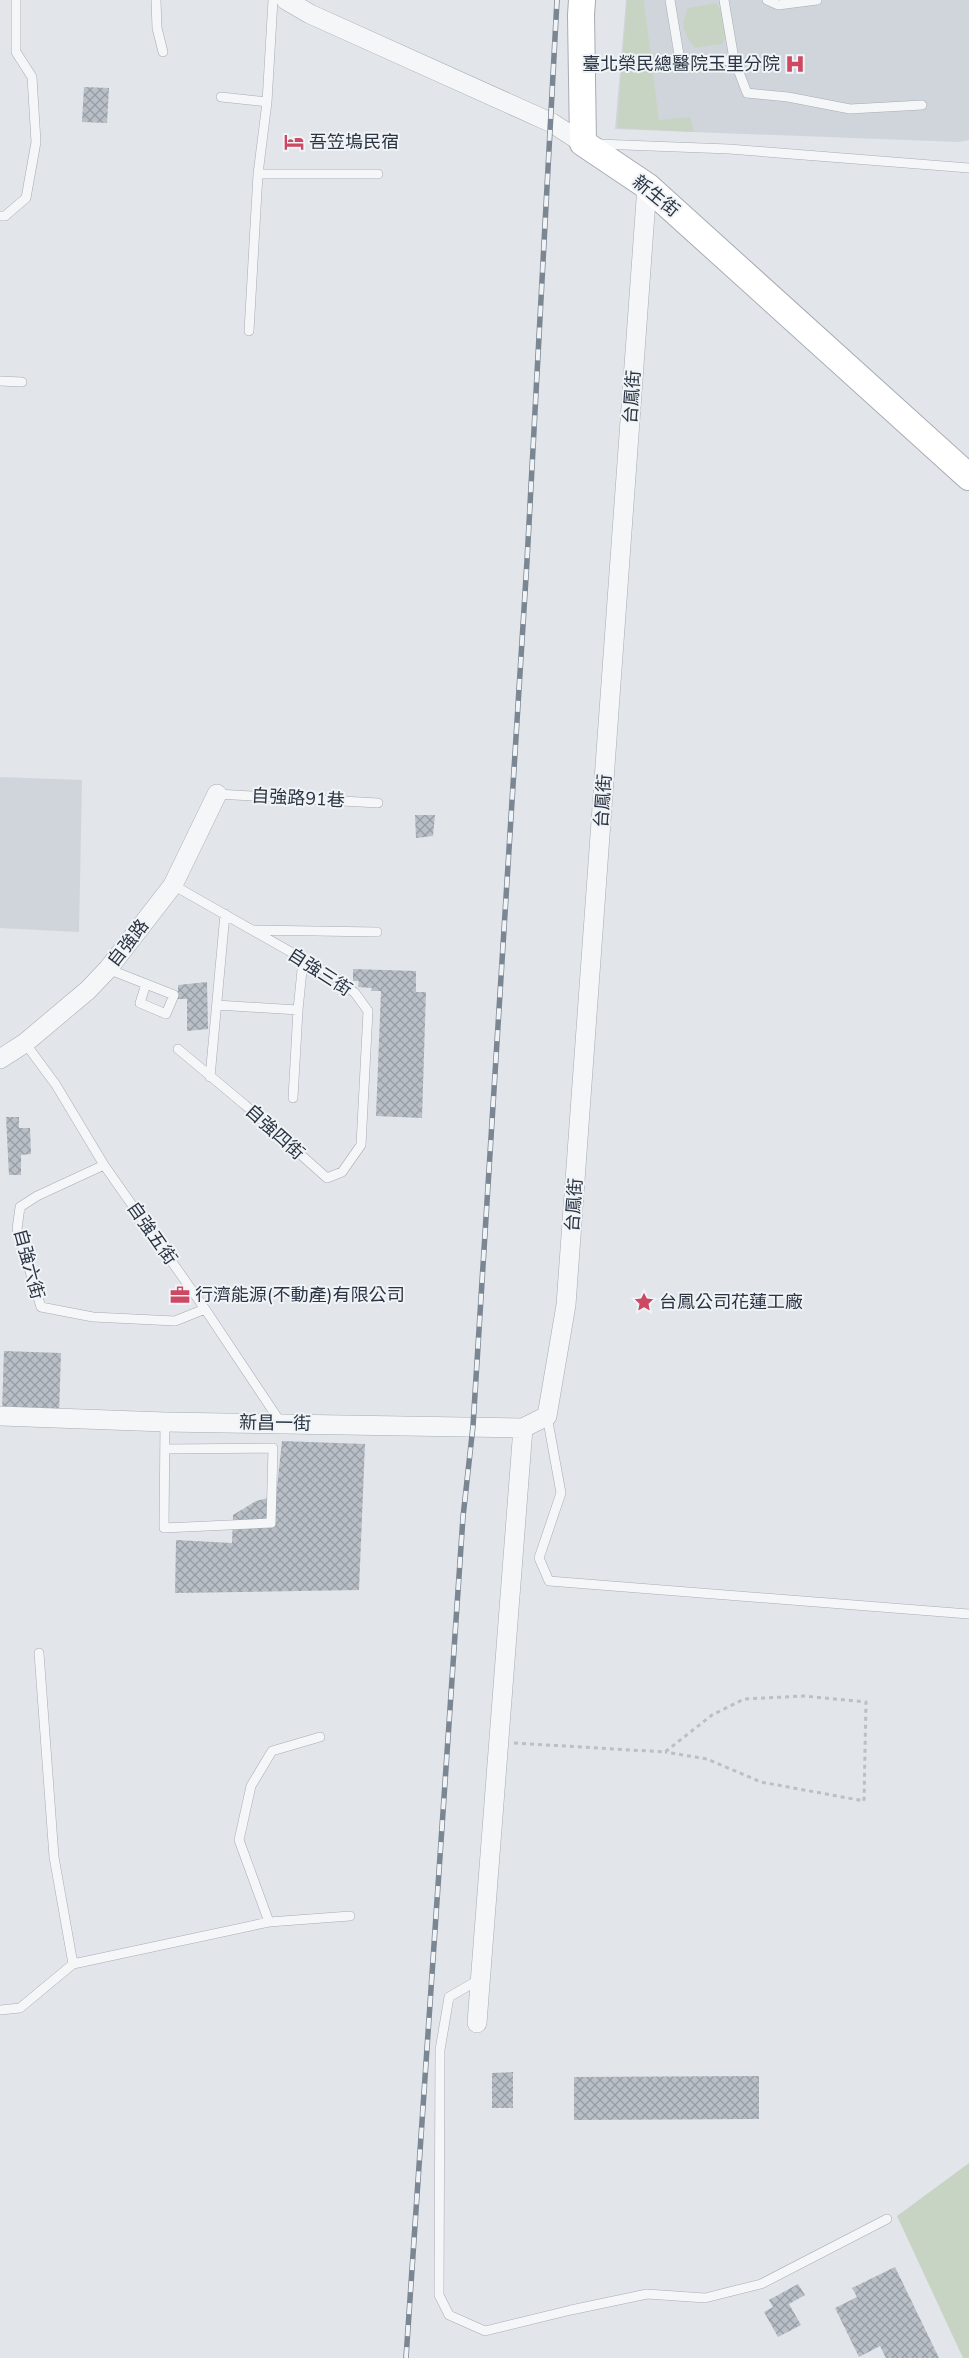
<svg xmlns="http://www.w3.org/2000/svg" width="969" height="2358" viewBox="0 0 969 2358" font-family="'Nunito Sans','Noto Sans TC',sans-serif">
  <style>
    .built { fill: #d0d5dc }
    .grass { fill: #c8d4c3 }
    .building { fill: url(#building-cross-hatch) }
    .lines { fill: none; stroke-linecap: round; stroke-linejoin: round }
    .lane-casing { stroke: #a7acb4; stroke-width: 10 }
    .street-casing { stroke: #a7acb4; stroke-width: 20 }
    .secondary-casing { stroke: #a7acb4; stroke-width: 28 }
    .path { stroke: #bbc0c5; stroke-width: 3; stroke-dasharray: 4 4; stroke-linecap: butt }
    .lane { stroke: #f4f6f8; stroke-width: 9 }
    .street { stroke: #f4f6f8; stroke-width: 19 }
    .secondary { stroke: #fff; stroke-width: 26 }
    .rail-casing { stroke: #7b8693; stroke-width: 5.5 }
    .rail { stroke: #f1f4f7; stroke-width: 4; stroke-dasharray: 11; stroke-linecap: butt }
    .labels { text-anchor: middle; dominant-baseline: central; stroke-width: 4; stroke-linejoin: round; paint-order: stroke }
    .poi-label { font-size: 18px; fill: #2a3442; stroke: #f1f4f7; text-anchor: start }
    .street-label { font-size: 18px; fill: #2a3442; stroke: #f1f4f7 }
  </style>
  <defs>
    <pattern id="building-cross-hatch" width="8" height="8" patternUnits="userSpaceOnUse" patternTransform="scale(1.25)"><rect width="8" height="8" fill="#b9bfc7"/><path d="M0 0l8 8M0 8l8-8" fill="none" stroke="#979ca3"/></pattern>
  </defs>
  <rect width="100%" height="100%" fill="#e2e5ea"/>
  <path class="built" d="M626 0H969V140L959 142 615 129Z
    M0 777 82 780 79 932 0 928Z"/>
  <path class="grass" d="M627 0H644L659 120 690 117 694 132 617 128Z
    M716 3C725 15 729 31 722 44L695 48C683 34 680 25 688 8Z
    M969 2163V2358H963L897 2216Z"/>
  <path class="building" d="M84 87 109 88 107 123 82 122Z
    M415 815H435L433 836 416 838Z
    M353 969 416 971V992H426L422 1118 376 1116 381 991H371L372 988 358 987 359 981H353Z
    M207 982 208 1029 187 1031V999H178V985Z
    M6 1117H19V1128H30L31 1154 21 1155V1175H9Z
    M4 1351 61 1353 59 1414 2 1412Z
    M282 1441 365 1444 359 1590 175 1593 176 1540 232 1543 233 1515 256 1501 276 1496Z
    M513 2072V2108H492V2073Z
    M759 2076V2119L574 2120V2077Z
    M895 2267 939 2358H886L880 2346 859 2357 835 2308 857 2297 852 2288Z
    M798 2284 805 2295 789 2304 801 2325 778 2337 764 2312 773 2307 769 2300Z"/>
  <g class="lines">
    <defs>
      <path id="lane" d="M156 0 157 28 163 52
        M670 0 681 67 734 59 724 0
        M767 0 778 5 817 0
        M734 59 747 93 788 97 850 109 922 105
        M221 97 267 102 273 0
        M598 144 729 149 969 168
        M258 174H378
        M0 216H5L26 198 36 142 32 77 16 52V0
        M249 331 258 174 267 102
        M0 381 22 382
        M217 794 378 803
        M173 885 333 976 355 993 368 1011 361 1145 342 1172 327 1178 245 1105 178 1049
        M254 930 377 932
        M108 969 174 995 166 1014 140 1003 146 984
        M217 1005 298 1010
        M25 1043 56 1085 104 1165 205 1309 281 1423
        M210 1077 225 914
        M293 1098 298 1010 303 960
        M104 1165 37 1196 20 1207 17 1229 41 1307 93 1317 175 1321 205 1309
        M547 1416 561 1493 539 1558 549 1581 969 1614
        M165 1449 273 1448 271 1523 164 1528 165 1422
        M39 1653 54 1857 73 1964
        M269 1922 239 1840 251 1786 272 1751 320 1737
        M480 1979 449 1997 440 2050 439 2295 449 2315 485 2331 571 2310 647 2294 705 2298 761 2284 887 2219
        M0 2010 20 2008 73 1964 269 1922 350 1916"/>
      <path id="street" d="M286 0 310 14 552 123 583 143
        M0 1059 25 1043 88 990 108 969 173 885 217 794
        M0 1416 165 1422 523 1428 547 1416 566 1305 647 186
        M477 2023 523 1428"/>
      <path id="secondary" d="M582 0 581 15 583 143 647 186 969 477"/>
    </defs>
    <use href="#lane" class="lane-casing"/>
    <use href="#street" class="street-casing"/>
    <use href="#secondary" class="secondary-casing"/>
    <path class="path" d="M514 1743 665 1752 712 1715 744 1699 804 1696 866 1702 864 1801 761 1782 707 1759 665 1752"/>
    <use href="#lane" class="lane"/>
    <use href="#street" class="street"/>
    <use href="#secondary" class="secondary"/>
    <defs>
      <path id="rail" d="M406 2358 463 1517 473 1426 527 561 557 0"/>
    </defs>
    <use href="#rail" class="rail-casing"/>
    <use href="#rail" class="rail"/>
  </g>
  <defs>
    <symbol id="hospital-bare" viewBox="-9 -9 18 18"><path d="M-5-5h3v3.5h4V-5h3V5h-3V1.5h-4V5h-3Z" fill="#cd4963" stroke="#f1f4f7" stroke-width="2.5" paint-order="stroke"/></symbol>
    <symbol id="hotel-bare" viewBox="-9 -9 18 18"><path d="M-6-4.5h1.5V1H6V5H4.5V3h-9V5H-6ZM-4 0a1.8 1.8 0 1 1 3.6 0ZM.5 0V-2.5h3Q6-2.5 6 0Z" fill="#cd4963" stroke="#f1f4f7" stroke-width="2.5" paint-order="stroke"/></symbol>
    <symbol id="office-bare" viewBox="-9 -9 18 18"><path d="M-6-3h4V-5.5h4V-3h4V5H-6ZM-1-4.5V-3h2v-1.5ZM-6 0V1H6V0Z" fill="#cd4963" stroke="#f1f4f7" stroke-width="2.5" paint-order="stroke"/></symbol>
    <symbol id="sight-bare" viewBox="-9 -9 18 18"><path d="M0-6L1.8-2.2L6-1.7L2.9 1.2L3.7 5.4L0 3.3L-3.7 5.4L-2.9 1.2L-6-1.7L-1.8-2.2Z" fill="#cd4963" stroke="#f1f4f7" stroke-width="2.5" paint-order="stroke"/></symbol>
  </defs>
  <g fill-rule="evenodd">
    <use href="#hospital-bare" x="781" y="50" width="28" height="28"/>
    <use href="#hotel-bare" x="280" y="128" width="28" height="28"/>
    <use href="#office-bare" x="166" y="1281" width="28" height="28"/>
    <use href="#sight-bare" x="630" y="1288" width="28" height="28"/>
  </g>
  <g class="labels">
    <g class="poi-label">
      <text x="780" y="64" text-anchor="end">臺北榮民總醫院玉里分院</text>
      <text x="309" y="142">吾笠塢民宿</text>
      <text x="195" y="1295">行濟能源(不動產)有限公司</text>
      <text x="659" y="1302">台鳳公司花蓮工廠</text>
    </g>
    <g class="street-label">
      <text transform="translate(656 196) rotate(39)">新生街</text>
      <text transform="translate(632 397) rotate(-86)">台鳳街</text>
      <text transform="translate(298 798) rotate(3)">自強路91巷</text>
      <text transform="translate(603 801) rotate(-86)">台鳳街</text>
      <text transform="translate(128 943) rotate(-52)">自強路</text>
      <text transform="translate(320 972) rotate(33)">自強三街</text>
      <text transform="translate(275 1132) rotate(42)">自強四街</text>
      <text transform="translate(574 1205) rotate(-86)">台鳳街</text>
      <text transform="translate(152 1233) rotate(55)">自強五街</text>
      <text transform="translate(29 1264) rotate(75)">自強六街</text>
      <text transform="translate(275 1423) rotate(1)">新昌一街</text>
    </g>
  </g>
</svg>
